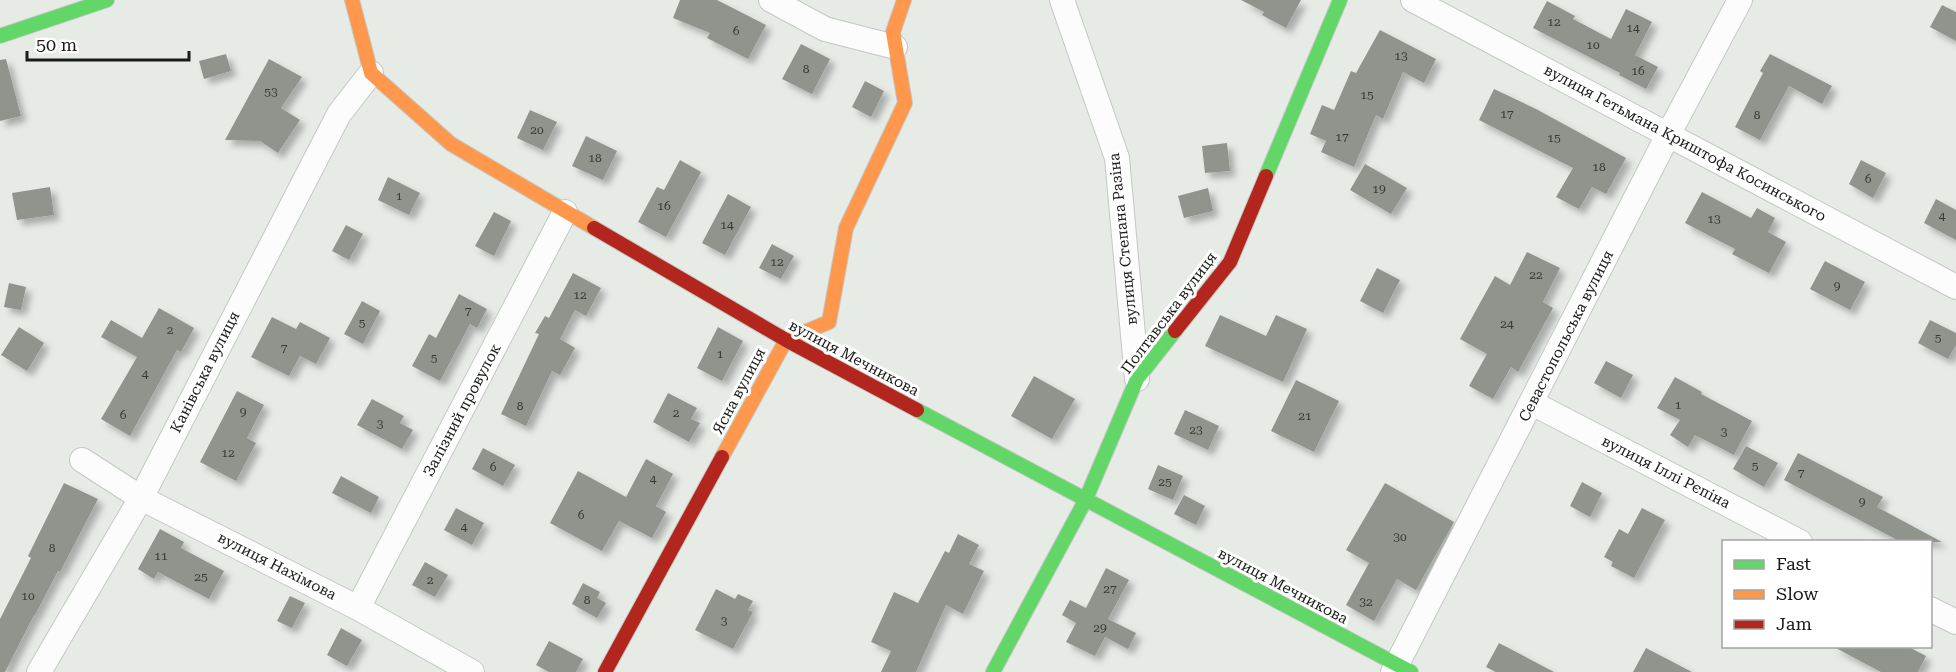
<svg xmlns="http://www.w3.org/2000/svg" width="1956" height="672" viewBox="0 0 1956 672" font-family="'Roboto Serif',serif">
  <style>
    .building { fill: #8f958d; filter: url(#shadow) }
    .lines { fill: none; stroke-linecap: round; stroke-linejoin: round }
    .street-casing { stroke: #c4c8c4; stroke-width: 26 }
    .fast-casing { stroke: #c4c8c4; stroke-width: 16 }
    .slow-casing { stroke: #c4c8c4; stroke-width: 16 }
    .jam-casing { stroke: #c4c8c4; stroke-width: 16 }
    .street { stroke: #fbfcfb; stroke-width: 24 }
    .fast { stroke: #63d668; stroke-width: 14 }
    .slow { stroke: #ff974d; stroke-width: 14 }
    .jam { stroke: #b3261e; stroke-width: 14 }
    .labels { text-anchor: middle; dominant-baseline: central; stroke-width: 6; stroke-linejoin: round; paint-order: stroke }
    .number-label { font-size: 12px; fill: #363a35 }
    .street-label { font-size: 15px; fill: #191c18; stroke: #fff }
  </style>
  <defs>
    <filter id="shadow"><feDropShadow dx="5.5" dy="5.5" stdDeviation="3" flood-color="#0004"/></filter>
  </defs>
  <rect width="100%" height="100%" fill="#e6ebe6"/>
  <path class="building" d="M680 0H717L766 25 748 59 707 38 710 33 673 18Z
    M1241 0H1301L1286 28 1262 15 1264 12Z
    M1547 1 1575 16 1573 19 1611 39 1626 9 1652 22 1635 55 1658 67 1646 89 1619 75 1620 73 1533 28Z
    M1942 5 1956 12V41L1930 27Z
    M1380 30 1436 59 1424 83 1403 72 1383 119 1376 115 1354 167 1321 152 1326 141 1310 134 1322 105 1334 110 1351 71 1356 73Z
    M801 44 830 59 812 94 782 79Z
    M226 54 231 71 204 79 199 61Z
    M1770 54 1832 86 1822 104 1789 86 1760 140 1735 127 1763 73 1760 71Z
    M6 59 21 116 0 121V60Z
    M269 59 302 77 281 108 300 120 278 153 260 141 225 140Z
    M865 81 884 91 871 117 852 107Z
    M1494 89 1536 109 1626 158 1606 194 1592 187 1579 209 1556 197 1573 168 1479 120Z
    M530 110 557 122 543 150 517 138Z
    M586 136 617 151 603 180 572 166Z
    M1227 143 1230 171 1205 173 1202 146Z
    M680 160 701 172 666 237 638 222 657 187 664 190Z
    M1861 160 1886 173 1873 198 1849 184Z
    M1365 164 1407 188 1391 214 1350 190Z
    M388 177 420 193 409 215 378 200Z
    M50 187 54 215 17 220 12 193Z
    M1208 188 1213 211 1184 218 1178 196Z
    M1702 192 1751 218 1757 208 1775 218 1768 232 1786 242 1769 273 1732 254 1735 249 1685 223Z
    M728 194 751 207 725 255 702 243Z
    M1936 199 1956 210V240L1924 223Z
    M494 212 511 221 494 256 475 246Z
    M346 225 363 234 349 260 332 251Z
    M772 244 794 256 781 279 759 268Z
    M1527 252 1560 268 1543 302 1553 308 1518 372 1511 367 1493 399 1469 386 1487 354 1460 339 1495 276 1510 285Z
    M1825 261 1865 282 1850 310 1810 289Z
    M1377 268 1400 280 1383 313 1360 301Z
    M573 273 601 288 586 316 575 310 560 339 575 348 560 375 552 371 526 426 501 414 539 334 535 333 545 316 549 318Z
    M9 283 26 287 21 310 4 307Z
    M459 294 487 309 477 328 470 324 440 381 412 366 429 334 436 338Z
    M362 301 380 311 363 344 344 334Z
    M159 308 194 328 181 352 177 350 130 436 101 419 137 357 101 337 111 320 142 338Z
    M1220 315 1266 336 1276 315 1307 329 1283 382 1205 346Z
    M272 317 296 329 300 322 330 338 316 364 300 356 289 376 251 357Z
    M1930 320 1956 333V345L1948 359 1918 343Z
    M19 327 44 343 27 371 1 355Z
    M718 327 743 341 722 381 697 368Z
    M1606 361 1633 375 1621 398 1594 383Z
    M1034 376 1075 399 1052 439 1011 416Z
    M1675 377 1702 392 1701 394 1752 421 1734 455 1695 435 1688 447 1670 435 1680 420 1657 408Z
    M1296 380 1339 401 1314 452 1271 431Z
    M237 391 264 405 247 438 256 443 236 481 200 462Z
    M668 393 697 408 691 419 700 423 689 442 653 422Z
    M372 399 404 416 400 423 413 430 402 449 357 425Z
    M1185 410 1219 426 1208 450 1174 434Z
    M1746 446 1778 463 1764 487 1733 469Z
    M483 448 515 465 503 486 472 469Z
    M1798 453 1883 497 1877 507 1942 542H1901L1784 480Z
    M646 459 673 474 656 506 666 512 652 538 619 521 602 551 550 523 578 471 626 497Z
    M1158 465 1183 476 1173 500 1148 489Z
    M341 476 379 497 371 513 332 493Z
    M1582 482 1602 493 1590 517 1570 506Z
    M64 483 98 499 60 572 58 571 35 615H34L5 672H0V619L31 558 28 556Z
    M1385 483 1454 522 1416 590 1397 579 1374 621 1346 605 1369 563 1346 550Z
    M1184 495 1205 506 1196 525 1174 514Z
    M456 508 484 523 472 545 444 530Z
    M1642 508 1665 520 1634 578 1611 566 1613 562 1604 557 1619 529 1628 534Z
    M160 529 184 542 181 548 224 571 209 599 158 572 154 579 138 569Z
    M958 534 979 545 969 564 984 571 963 614 946 605 916 672H881L891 651 871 642 894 592 918 603 945 551 949 553Z
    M425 562 448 575 435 597 412 585Z
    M1106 568 1129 580 1108 619 1136 633 1128 649 1105 637 1095 656 1066 642 1076 623 1062 615 1070 600 1086 608Z
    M583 583 600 592 597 598 606 603 597 618 572 604Z
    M716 589 735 599 738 594 753 601 748 610 753 612 733 649 695 630Z
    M290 596 305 603 292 628 277 621Z
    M341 628 362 640 347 666 327 655Z
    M549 641 583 659 576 672H549L536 665Z
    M1499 643 1554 672H1496L1486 667Z
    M1832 646H1907L1926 656 1918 672H1881Z
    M1646 648 1692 672H1633Z"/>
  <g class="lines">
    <defs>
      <path id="street" d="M771 0 825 29 895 47
        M1062 0 1117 158 1137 379
        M1413 0 1956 287
        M1532 403 1800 542
        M82 460 141 498 358 608 472 672
        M358 608 565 212
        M1930 609 1956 622
        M39 672 141 498 339 114 371 73
        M1393 672 1668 135 1740 0"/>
      <path id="fast" d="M0 36 107 0
        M1266 176 1340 0
        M917 410 1411 672
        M993 672 1085 501 1137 379 1175 331"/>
      <path id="slow" d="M352 0 371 73 451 144 594 228
        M722 457 786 340 829 322 846 228 905 103 893 32 904 0"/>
      <path id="jam" d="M594 228 786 340 917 410
        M1175 331 1230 262 1266 176
        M605 672 722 457"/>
    </defs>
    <use href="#street" class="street-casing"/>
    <use href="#fast" class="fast-casing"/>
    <use href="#slow" class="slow-casing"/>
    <use href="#jam" class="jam-casing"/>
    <use href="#street" class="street"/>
    <use href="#fast" class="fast"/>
    <use href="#slow" class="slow"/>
    <use href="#jam" class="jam"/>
  </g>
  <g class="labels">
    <g class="number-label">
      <text x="1554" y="22">12</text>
      <text x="1633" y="28">14</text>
      <text x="736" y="31">6</text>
      <text x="1593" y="45">10</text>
      <text x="1401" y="56">13</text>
      <text x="806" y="69">8</text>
      <text x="1638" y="71">16</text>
      <text x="271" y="92">53</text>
      <text x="1367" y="95">15</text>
      <text x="1507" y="114">17</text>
      <text x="1757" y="115">8</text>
      <text x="537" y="130">20</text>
      <text x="1342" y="137">17</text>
      <text x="1554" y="138">15</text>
      <text x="595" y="158">18</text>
      <text x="1599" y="167">18</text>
      <text x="1868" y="179">6</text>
      <text x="1379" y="189">19</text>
      <text x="399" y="196">1</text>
      <text x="664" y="206">16</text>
      <text x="1942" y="216">4</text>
      <text x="1714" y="219">13</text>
      <text x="727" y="225">14</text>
      <text x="777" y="262">12</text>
      <text x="1536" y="275">22</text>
      <text x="1837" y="286">9</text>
      <text x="580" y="295">12</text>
      <text x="468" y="311">7</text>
      <text x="362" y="323">5</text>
      <text x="1507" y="324">24</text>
      <text x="170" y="330">2</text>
      <text x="1938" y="338">5</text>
      <text x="284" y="348">7</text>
      <text x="720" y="354">1</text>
      <text x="434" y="358">5</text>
      <text x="145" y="374">4</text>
      <text x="1678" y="405">1</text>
      <text x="520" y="406">8</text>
      <text x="243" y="412">9</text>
      <text x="676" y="413">2</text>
      <text x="123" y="415">6</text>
      <text x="1305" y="416">21</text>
      <text x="380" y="424">3</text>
      <text x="1196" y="430">23</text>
      <text x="1724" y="432">3</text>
      <text x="228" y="453">12</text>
      <text x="1755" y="466">5</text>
      <text x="493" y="467">6</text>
      <text x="1801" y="473">7</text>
      <text x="653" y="479">4</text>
      <text x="1165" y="482">25</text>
      <text x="1862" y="502">9</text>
      <text x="581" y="515">6</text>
      <text x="464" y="527">4</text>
      <text x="1400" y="537">30</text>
      <text x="52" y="548">8</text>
      <text x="161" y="556">11</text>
      <text x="201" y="577">25</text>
      <text x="430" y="580">2</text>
      <text x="1110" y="589">27</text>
      <text x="28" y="596">10</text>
      <text x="587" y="600">8</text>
      <text x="1366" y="602">32</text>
      <text x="724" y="621">3</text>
      <text x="1100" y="628">29</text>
    </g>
    <g class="street-label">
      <text transform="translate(1685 143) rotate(28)">вулиця Гетьмана Криштофа Косинського</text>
      <text transform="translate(1123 239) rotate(-96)">вулиця Степана Разіна</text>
      <text transform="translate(1169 313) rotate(-53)">Полтавська вулиця</text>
      <text transform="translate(1566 336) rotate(-63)">Севастопольська вулиця</text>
      <text transform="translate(854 358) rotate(28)">вулиця Мечникова</text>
      <text transform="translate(205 372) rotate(-63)">Канівська вулиця</text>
      <text transform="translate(739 391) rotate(-62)">Ясна вулиця</text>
      <text transform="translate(462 410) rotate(-62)">Залізний провулок</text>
      <text transform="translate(1666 472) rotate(27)">вулиця Іллі Рєпіна</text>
      <text transform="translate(277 566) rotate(27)">вулиця Нахімова</text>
      <text transform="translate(1283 586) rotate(28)">вулиця Мечникова</text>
    </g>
  </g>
  <rect x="1722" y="540" width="210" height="108" fill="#ffffff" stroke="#a3a4a3" stroke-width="1.5"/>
  <rect x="1734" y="560" width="30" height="9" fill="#63d668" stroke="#a3a4a3" stroke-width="1.5"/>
  <text x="1776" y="570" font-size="18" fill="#191c18">Fast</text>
  <rect x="1734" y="590" width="30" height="9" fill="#ff974d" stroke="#a3a4a3" stroke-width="1.5"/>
  <text x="1776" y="600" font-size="18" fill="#191c18">Slow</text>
  <rect x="1734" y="620" width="30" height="9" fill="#b3261e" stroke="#a3a4a3" stroke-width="1.5"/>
  <text x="1776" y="630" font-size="18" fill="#191c18">Jam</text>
  <path d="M27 51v9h162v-9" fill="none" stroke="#191c18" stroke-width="3"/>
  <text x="36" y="51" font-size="18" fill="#191c18" stroke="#ffffff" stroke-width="4.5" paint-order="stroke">50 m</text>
</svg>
